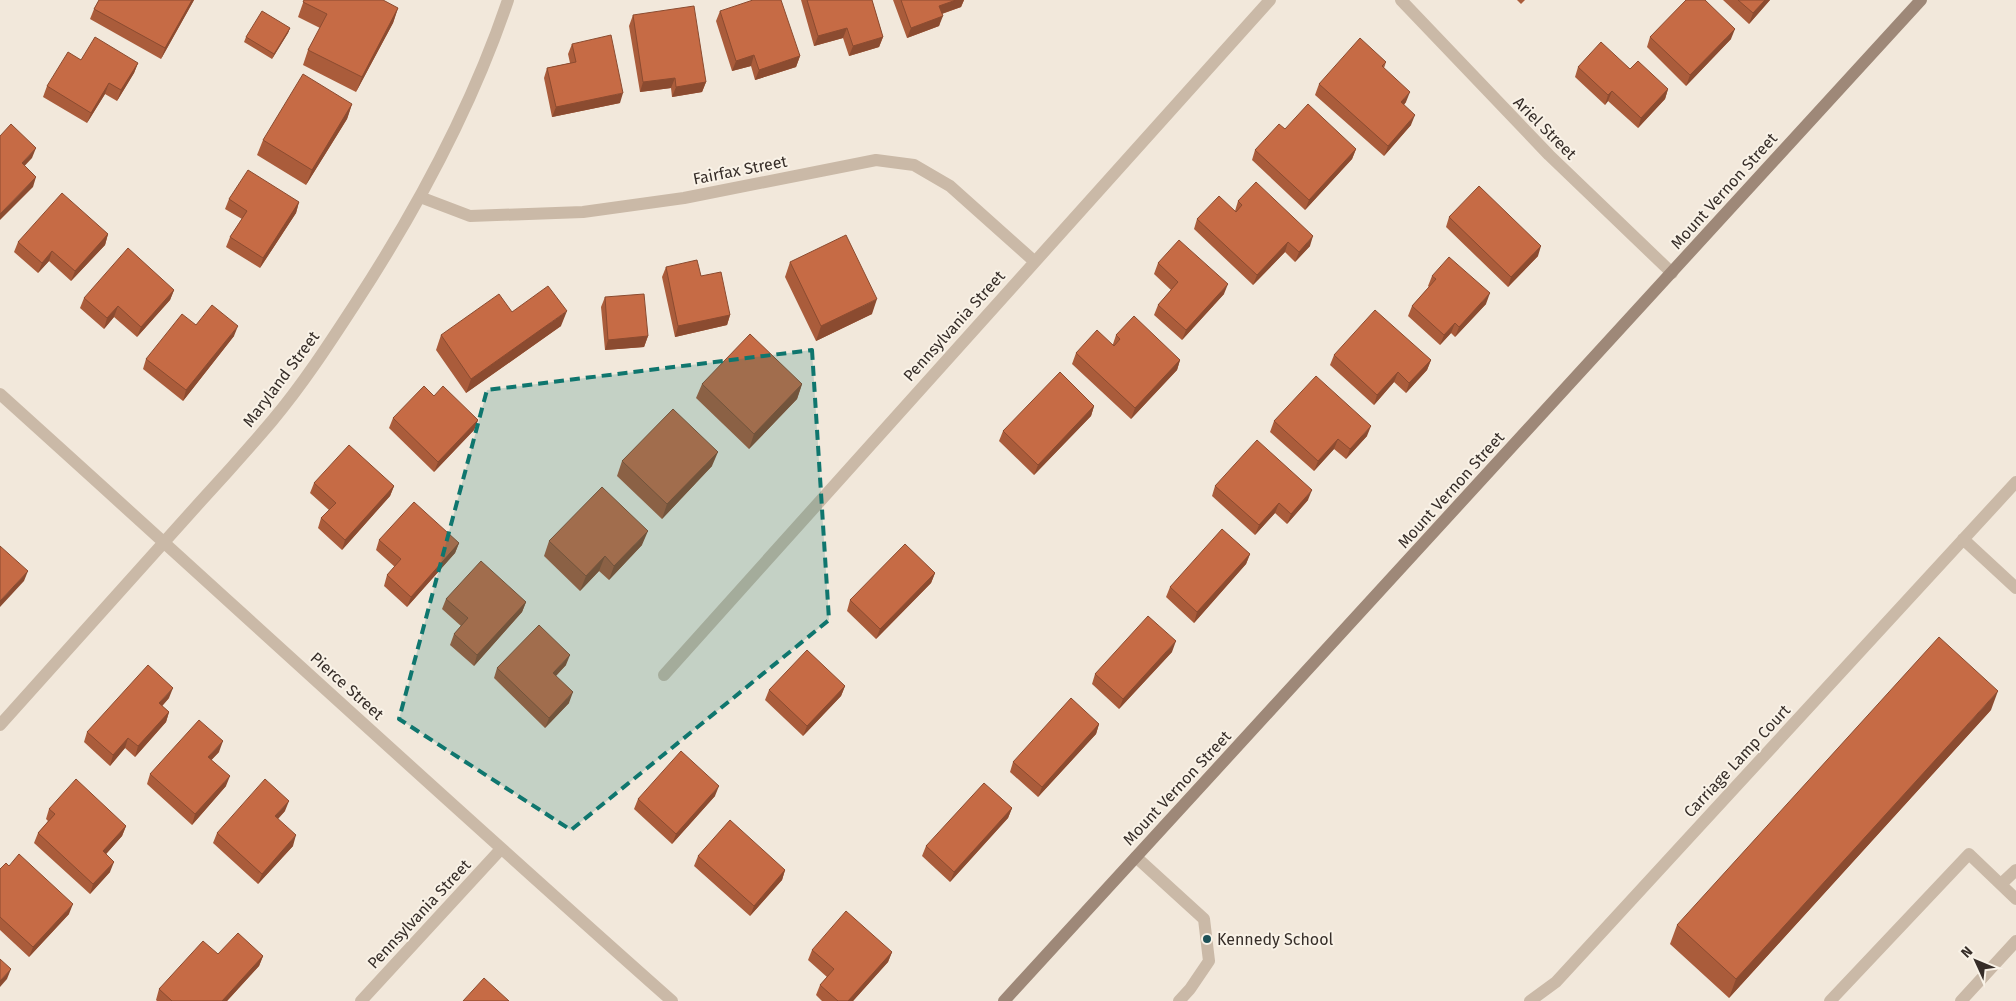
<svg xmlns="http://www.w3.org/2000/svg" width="2016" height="1001" viewBox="0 0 2016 1001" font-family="'Fira Sans',sans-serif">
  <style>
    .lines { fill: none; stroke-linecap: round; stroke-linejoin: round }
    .lane { stroke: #cab9a7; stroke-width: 12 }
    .street { stroke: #cab9a7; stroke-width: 12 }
    .secondary { stroke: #9e8878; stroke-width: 12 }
    .wall { fill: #aa5c3b }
    .shaded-wall { fill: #8b4b30 }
    .building { fill: #c66b45; stroke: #8b4b30 }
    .marked { fill: #0f766e; fill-opacity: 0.2; stroke: #0f766e; stroke-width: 4; stroke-dasharray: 10 6; stroke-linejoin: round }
    .poi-dot { fill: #1d5158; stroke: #f9f2e7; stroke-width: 2 }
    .labels { text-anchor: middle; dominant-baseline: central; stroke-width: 4; stroke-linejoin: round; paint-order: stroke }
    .street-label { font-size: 16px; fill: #362d28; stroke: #f9f2e7 }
    .poi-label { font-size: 16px; fill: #362d28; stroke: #f9f2e7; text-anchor: start }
  </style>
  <rect width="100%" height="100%" fill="#f2e8db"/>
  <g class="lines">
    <path class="lane" d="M1136 857 1204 919 1209 961 1190 989 1179 1001"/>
    <path class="street" d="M1401 0 1549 155 1672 273
      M420 197 470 216 583 212 684 198 876 160 914 165 950 186 1034 261
      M0 394C224 596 446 801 672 1001
      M1963 539 2016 588
      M664 675 1270 0
      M0 725C67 651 134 576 201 501 225 475 249 448 272 421 303 384 329 344 355 304 417 209 472 107 508 0
      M2001 884 2016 870
      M361 1001 501 849
      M1530 1001 1556 982 2016 482
      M1830 1001 1969 854 2016 899
      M1961 1001 2016 941"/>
    <path class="secondary" d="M1004 1001 1921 0"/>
  </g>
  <path class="wall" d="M99 0H194L161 59 90 19 94 9Z
    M304 0 398 8 393 23 356 92 303 65 308 50 320 28 298 17Z
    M801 0H872L883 37 879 47 849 56 843 38 814 46Z
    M893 0H964L961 7 942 14 939 26 907 38Z
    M1517 0H1525L1521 4Z
    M1723 0H1770L1749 24Z
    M720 11 800 56 796 67 755 80 751 66 732 71 716 21Z
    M633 15 706 82 702 92 672 97 671 88 640 92 629 26Z
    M290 28 288 33 272 59 244 42 246 37Z
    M1650 37 1731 39 1686 86 1647 47Z
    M572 44 620 103 552 117 544 78 547 68 570 63 568 54Z
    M81 60 138 63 134 73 117 101 105 94 87 123 43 97 47 86Z
    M1386 62 1384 68 1406 102 1404 105 1411 125 1384 156 1315 95 1319 84Z
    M1578 67 1630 69 1668 89 1665 99 1638 128 1608 101 1605 105 1575 77Z
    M352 104 347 119 306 185 257 155 263 140Z
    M1285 129 1356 149 1352 159 1305 210 1252 160 1255 150Z
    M229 199 299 202 296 213 260 268 226 247 230 237 242 219 225 209Z
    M1238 201 1310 246 1295 262 1285 252 1253 285 1194 229 1197 219 1235 211Z
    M1449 217 1538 256 1508 287 1446 227Z
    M108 234 105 245 71 281 49 261 38 273 14 252 18 242Z
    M790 262 872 314 816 341 785 277Z
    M1158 263 1224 294 1182 340 1154 315 1158 305 1171 290 1154 274Z
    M666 267 701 276 730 315 727 325 675 337 662 277Z
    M1432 276 1486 304 1455 337 1451 333 1440 345 1408 316 1412 306 1429 287 1428 286Z
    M174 290 170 300 137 337 114 317 104 329 80 308 84 298Z
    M605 297 648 336 644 347 605 350 601 307Z
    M512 312 561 326 466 393 436 350 441 335Z
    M196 325 234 336 183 401 143 369 146 359Z
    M1116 335 1180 360 1177 370 1131 419 1072 364 1076 353 1113 344Z
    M1334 355 1431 360 1427 370 1406 393 1394 382 1374 405 1330 365Z
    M702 384H802L797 399 749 449 696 398Z
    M434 396 478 420 474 430 434 472 389 428 393 418Z
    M1094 406 1091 416 1034 475 999 441 1003 431Z
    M1274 421 1367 436 1346 459 1334 449 1314 471 1270 432Z
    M622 461 712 466 662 519 617 476Z
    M314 483 394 486 390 496 342 550 318 528 321 518 329 510 310 493Z
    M1215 486 1308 500 1287 524 1275 513 1255 535 1212 496Z
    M379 540 459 543 455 553 407 607 384 586 387 575 395 567 376 550Z
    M549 541 642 545 609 580 599 571 580 591 544 556Z
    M1250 554 1246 564 1194 623 1166 597 1170 587Z
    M935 573 931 583 876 639 847 611 850 600Z
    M446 599 526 602 522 612 474 666 450 645 454 634 461 626 442 609Z
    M1172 652 1119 709 1092 684 1095 674Z
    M566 665 556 676 569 703 545 728 494 678 497 668Z
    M845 686 841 696 803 736 765 700 769 690Z
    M169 698 162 706 169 712 166 722 135 757 125 748 110 766 84 742 87 732Z
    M1991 710 1729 998 1670 944 1677 925Z
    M1099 724 1096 734 1038 797 1010 772 1013 762Z
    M219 752 211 760 226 786 192 825 147 784 150 774Z
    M715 796 672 844 634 809 638 799Z
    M1012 808 1008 818 950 882 922 856 926 846Z
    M49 809 126 826 122 836 106 854 110 872 90 894 34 843 38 833 48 821 46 819Z
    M285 811 278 819 293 846 258 884 213 843 217 833Z
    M698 856 785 870 782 880 750 916 694 866Z
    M0 869 69 914 29 957 0 930Z
    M812 950 892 952 888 962 853 1001H822L816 995 820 985 827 977 808 960Z
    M218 954 263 956 259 966 227 1001H157L156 1000 159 989Z"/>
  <path class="shaded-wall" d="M192 0H194L161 59 165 48Z
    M956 0H964L961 7 935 16 939 6Z
    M1765 0H1770L1749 24 1753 13Z
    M398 8 393 23 356 92 362 77Z
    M943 16 939 26 907 38 911 28Z
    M290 28 288 33 272 59 274 54Z
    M847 28 843 38 814 46 818 36Z
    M1735 29 1731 39 1686 86 1690 75Z
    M883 37 879 47 849 56 853 46Z
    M754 55 751 66 732 71 736 61Z
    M800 56 796 67 755 80 759 70Z
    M138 63 134 73 117 101 121 90Z
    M675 78 671 88 640 92 643 82Z
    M706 82 702 92 672 97 676 87Z
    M109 83 105 94 87 123 91 113Z
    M1668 89 1665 99 1638 128 1641 118Z
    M1612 91 1608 101 1605 105 1608 95Z
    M1410 92 1406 102 1397 112 1401 102Z
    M623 93 620 103 552 117 556 107Z
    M352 104 347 119 306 185 312 170Z
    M1415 115 1411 125 1384 156 1388 146Z
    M36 148 32 158 18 173 22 163Z
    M1356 149 1352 159 1305 210 1309 200Z
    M36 177 33 187 0 220V214Z
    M299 202 296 213 260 268 263 258Z
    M108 234 105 245 71 281 75 271Z
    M1313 236 1310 246 1295 262 1299 252Z
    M1288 242 1285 252 1253 285 1257 275Z
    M1541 246 1538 256 1508 287 1511 277Z
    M52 251 49 261 38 273 42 263Z
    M1228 284 1224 294 1182 340 1186 330Z
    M174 290 170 300 137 337 141 327Z
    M1490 293 1486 304 1455 337 1459 327Z
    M877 299 872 314 816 341 821 326Z
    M118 306 114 317 104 329 107 318Z
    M567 311 561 326 466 393 471 379Z
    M730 315 727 325 675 337 678 326Z
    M1455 323 1451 333 1440 345 1444 335Z
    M238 326 234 336 183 401 186 390Z
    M648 336 644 347 605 350 608 340Z
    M1180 360 1177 370 1131 419 1135 408Z
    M1431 360 1427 370 1406 393 1409 383Z
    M1398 372 1394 382 1374 405 1377 395Z
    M802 384 797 399 749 449 754 434Z
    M1094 406 1091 416 1034 475 1038 465Z
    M478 420 474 430 434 472 438 462Z
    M1371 426 1367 436 1346 459 1350 449Z
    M1338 439 1334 449 1314 471 1318 461Z
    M718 452 712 466 662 519 667 504Z
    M394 486 390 496 342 550 345 540Z
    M1312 490 1308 500 1287 524 1291 514Z
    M1279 503 1275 513 1255 535 1259 525Z
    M648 531 642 545 609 580 614 566Z
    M459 543 455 553 407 607 411 597Z
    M1250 554 1246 564 1194 623 1197 612Z
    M605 556 599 571 580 591 586 576Z
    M28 571 24 581 0 607V601Z
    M935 573 931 583 876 639 880 629Z
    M526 602 522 612 474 666 477 655Z
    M1176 641 1172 652 1119 709 1123 699Z
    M570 655 566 665 549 683 553 673Z
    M845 686 841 696 803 736 807 726Z
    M173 688 169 698 156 713 159 703Z
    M1998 691 1991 710 1729 998 1736 979Z
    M573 692 569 703 545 728 549 718Z
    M169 712 166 722 135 757 138 746Z
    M1099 724 1096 734 1038 797 1042 787Z
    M128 738 125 748 110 766 113 755Z
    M223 741 219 752 205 767 208 757Z
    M230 776 226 786 192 825 195 814Z
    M719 786 715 796 672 844 676 834Z
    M289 801 285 811 271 826 275 816Z
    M1012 808 1008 818 950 882 954 872Z
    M126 826 122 836 99 862 103 851Z
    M296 835 293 846 258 884 262 874Z
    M114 862 110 872 90 894 93 884Z
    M785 870 782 880 750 916 754 906Z
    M73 904 69 914 29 957 33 947Z
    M892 952 888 962 853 1001H848Z
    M263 956 259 966 227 1001H222Z
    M11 969 7 979 0 987V981Z"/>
  <path class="building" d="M99 0H192L165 48 94 9Z
    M304 0H383L398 8 362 77 308 50 327 14 303 2Z
    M753 0H781L800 56 759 70 754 55 736 61 720 11Z
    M807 0H872L883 37 853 46 847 28 818 36Z
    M901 0H956L939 6 943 16 911 28Z
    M1686 0H1705L1735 29 1690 75 1650 37Z
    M1738 0H1765L1753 13Z
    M694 6 706 82 676 87 675 78 643 82 633 15Z
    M262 11 290 28 274 54 246 37Z
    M611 35 623 93 556 107 547 68 576 62 572 44Z
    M95 37 138 63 121 90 109 83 91 113 47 86 68 52 81 60Z
    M1360 38 1386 62 1382 66 1410 92 1401 102 1415 115 1388 146 1319 84Z
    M1601 42 1630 69 1638 61 1668 89 1641 118 1612 91 1608 95 1578 67Z
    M303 74 352 104 312 170 263 140Z
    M1308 104 1356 149 1309 200 1255 150 1279 124 1285 129Z
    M11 124 36 148 22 163 36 177 0 214V136Z
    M248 170 299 202 263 258 230 237 247 211 229 199Z
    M1256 182 1313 236 1299 252 1288 242 1257 275 1197 219 1219 196 1236 212 1242 205 1238 201Z
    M1479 186 1541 246 1511 277 1449 217Z
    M62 193 108 234 75 271 52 251 42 263 18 242Z
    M846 235 877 299 821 326 790 262Z
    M1179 240 1228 284 1186 330 1158 305 1178 282 1158 263Z
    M128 248 174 290 141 327 118 306 107 318 84 298Z
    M1449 257 1490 293 1459 327 1455 323 1444 335 1412 306 1436 279 1432 276Z
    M697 260 701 276 721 272 730 315 678 326 666 267Z
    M548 286 567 311 471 379 441 335 499 294 512 312Z
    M644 294 648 336 608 340 605 297Z
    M212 305 238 326 186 390 146 359 182 314 196 325Z
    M1375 310 1431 360 1409 383 1398 372 1377 395 1334 355Z
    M1134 316 1180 360 1135 408 1076 353 1097 330 1114 346 1120 339 1116 335Z
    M750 334 802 384 754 434 702 384Z
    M1060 372 1094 406 1038 465 1003 431Z
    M1316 376 1371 426 1350 449 1338 439 1318 461 1274 421Z
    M424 386 434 396 443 386 478 420 438 462 393 418Z
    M673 409 718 452 667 504 622 461Z
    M1257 440 1312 490 1291 514 1279 503 1259 525 1215 486Z
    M349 445 394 486 345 540 321 518 336 503 314 483Z
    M602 487 648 531 614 566 605 556 586 576 549 541Z
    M414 502 459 543 411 597 387 575 401 559 379 540Z
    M1222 529 1250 554 1197 612 1170 587Z
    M905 544 935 573 880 629 850 600Z
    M0 546 28 571 0 601Z
    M481 561 526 602 477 655 454 634 468 618 446 599Z
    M1148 616 1176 641 1123 699 1095 674Z
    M539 625 570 655 553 673 573 692 549 718 497 668Z
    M1939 637 1998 691 1736 979 1677 925Z
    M807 650 845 686 807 726 769 690Z
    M148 665 173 688 159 703 169 712 138 746 128 738 113 755 87 732Z
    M1071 698 1099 724 1042 787 1013 762Z
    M199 720 223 741 208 757 230 776 195 814 150 774Z
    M681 751 719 786 676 834 638 799Z
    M76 779 126 826 103 851 114 862 93 884 38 833 55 814 49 809Z
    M265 779 289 801 275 816 296 835 262 874 217 833Z
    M984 783 1012 808 954 872 926 846Z
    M730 820 785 870 754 906 698 856Z
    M19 854 73 904 33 947 0 917V869L6 863 9 866Z
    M846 911 892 952 848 1001H838L820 985 834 969 812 950Z
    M238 933 263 956 222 1001H172L159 989 203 941 218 954Z
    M0 959 11 969 0 981Z
    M484 978 509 1001H463Z"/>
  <path class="marked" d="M812 350 829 620 571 830 399 719 487 390Z"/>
  <circle class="poi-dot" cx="1207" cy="939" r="5"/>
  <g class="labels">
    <g class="street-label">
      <text transform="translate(1545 128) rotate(45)">Ariel Street</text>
      <text transform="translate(740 170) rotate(-11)">Fairfax Street</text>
      <text transform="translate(1724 191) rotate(-48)">Mount Vernon Street</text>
      <text transform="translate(954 326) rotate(-48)">Pennsylvania Street</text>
      <text transform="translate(281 379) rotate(-53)">Maryland Street</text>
      <text transform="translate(1451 490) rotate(-48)">Mount Vernon Street</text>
      <text transform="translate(347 686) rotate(42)">Pierce Street</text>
      <text transform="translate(1737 761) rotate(-47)">Carriage Lamp Court</text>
      <text transform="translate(1177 788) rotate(-47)">Mount Vernon Street</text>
      <text transform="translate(419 914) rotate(-47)">Pennsylvania Street</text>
    </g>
    <g class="poi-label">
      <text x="1217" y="939">Kennedy School</text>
    </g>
  </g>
  <g transform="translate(1976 961) rotate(314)" stroke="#f9f2e7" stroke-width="4" paint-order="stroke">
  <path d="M0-4L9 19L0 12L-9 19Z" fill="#362d28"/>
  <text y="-8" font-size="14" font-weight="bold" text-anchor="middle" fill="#362d28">N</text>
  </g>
</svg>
